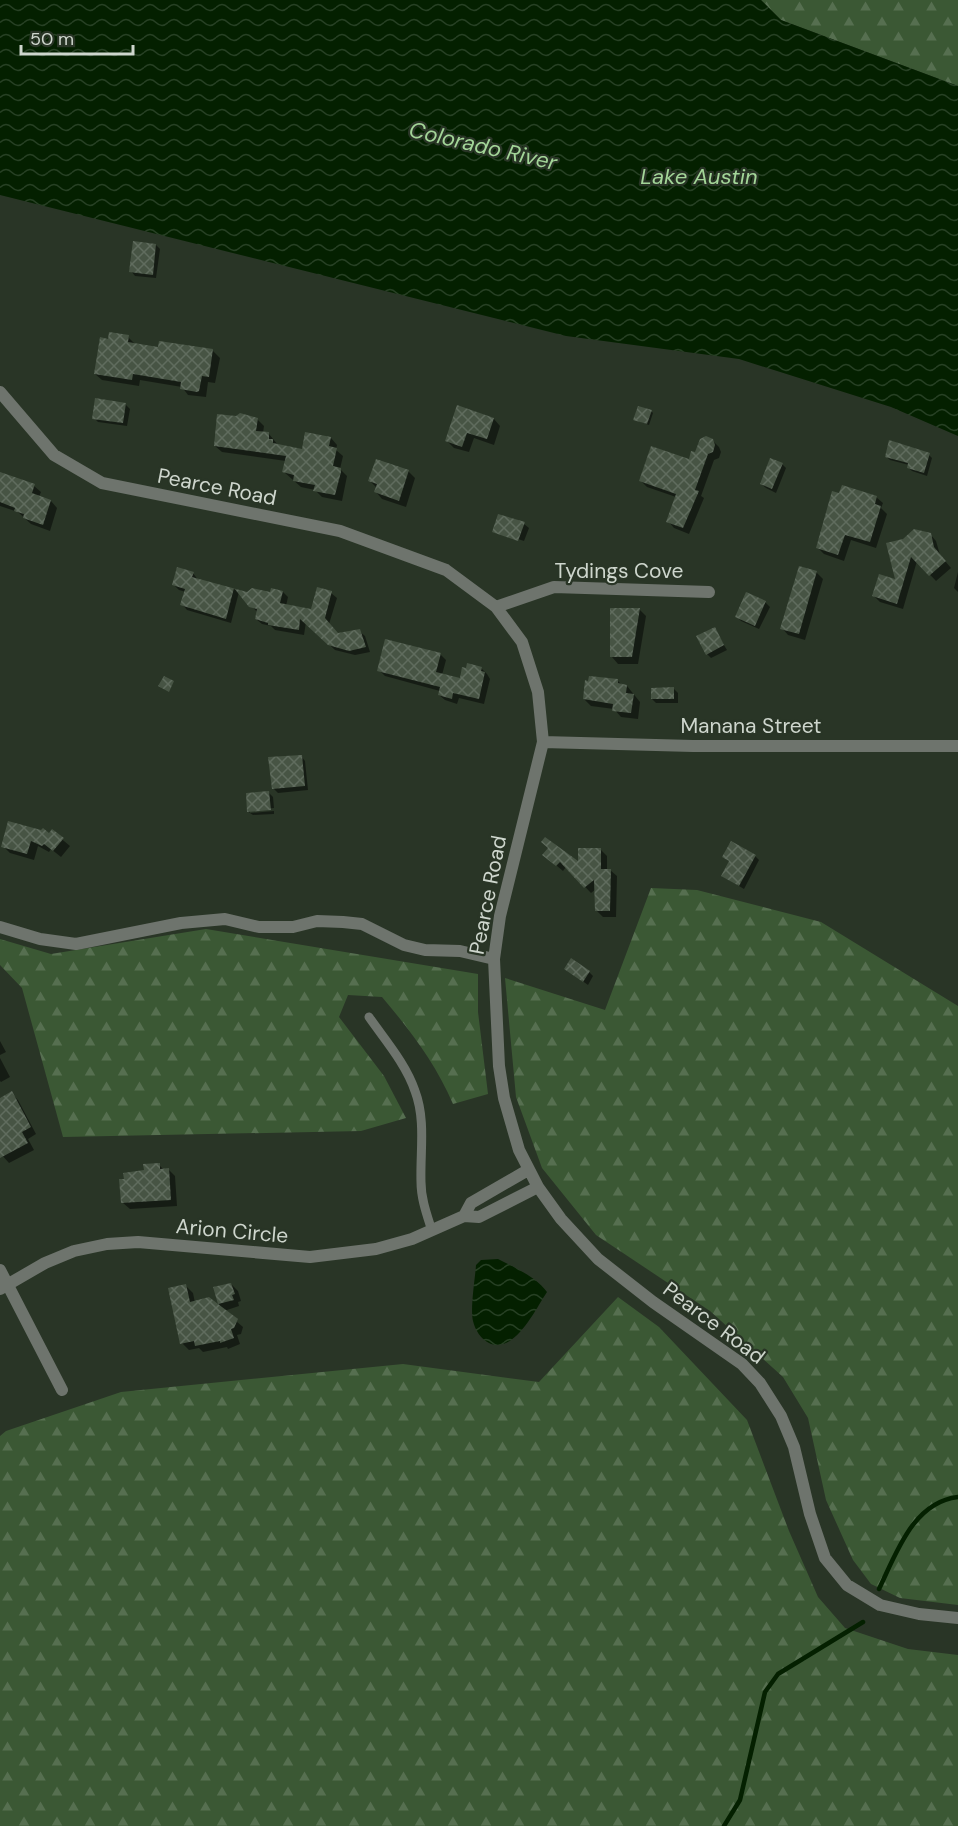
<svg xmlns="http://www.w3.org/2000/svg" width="958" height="1826" viewBox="0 0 958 1826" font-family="'DM Sans',sans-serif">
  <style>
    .forest { fill: url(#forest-firs) }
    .water { fill: url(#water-waves) }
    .shadow { fill: #0007 }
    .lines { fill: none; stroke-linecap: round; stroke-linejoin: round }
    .stream { stroke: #042000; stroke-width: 4.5 }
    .building { fill: url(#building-cross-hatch) }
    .service { stroke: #6e746d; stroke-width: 9 }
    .minor { stroke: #6e746d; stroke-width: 12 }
    .labels { text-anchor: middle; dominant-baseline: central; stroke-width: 4.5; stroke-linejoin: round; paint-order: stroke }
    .street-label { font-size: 21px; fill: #ced6cd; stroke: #293526 }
    .water-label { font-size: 22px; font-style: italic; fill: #a3d598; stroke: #293526 }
  </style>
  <defs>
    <pattern id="forest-firs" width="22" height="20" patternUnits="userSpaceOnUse" patternTransform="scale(1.5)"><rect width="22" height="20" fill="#3b5834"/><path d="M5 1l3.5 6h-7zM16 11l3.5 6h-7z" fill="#566f50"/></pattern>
    <pattern id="water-waves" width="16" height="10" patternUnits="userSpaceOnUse" patternTransform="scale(1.5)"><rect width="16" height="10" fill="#042000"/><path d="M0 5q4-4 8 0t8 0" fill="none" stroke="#274024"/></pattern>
    <pattern id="building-cross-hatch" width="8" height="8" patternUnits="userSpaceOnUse" patternTransform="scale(1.5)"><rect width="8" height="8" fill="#475444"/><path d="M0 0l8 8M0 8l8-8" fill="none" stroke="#606c5e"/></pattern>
  </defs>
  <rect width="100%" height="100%" fill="#293526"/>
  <path class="forest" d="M761 0H958V86L781 20Z
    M651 888 697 890 821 922 958 1006V1605L900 1598 871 1584 853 1560 826 1500 808 1418 783 1377 710 1311 596 1235 542 1168 516 1097 505 978 605 1010Z
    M206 929 478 974V1012L488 1094 453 1104C436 1064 410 1030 382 997L348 995 339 1017 384 1076 406 1118 361 1131 63 1137 22 988 0 965V939L51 954Z
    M618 1297 659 1327 747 1420 789 1531 818 1597 845 1628 908 1649 958 1655V1826H0V1436L6 1431 121 1392 403 1364 539 1382Z"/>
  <path class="water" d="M0 0H761L781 20 958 86V436L891 407 739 359 566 336 0 195Z
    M498 1259C515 1268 535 1276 547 1292 535 1310 514 1355 489 1343 481 1339 475 1330 473 1321 470 1309 475 1279 476 1265L481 1260Z"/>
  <path class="shadow" d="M156 245 160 249 156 278 135 276 131 271Z
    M128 337 135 344 159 348 160 342 213 351 220 358 215 383 208 382 206 397 188 395 182 387 140 380 139 386 102 380 95 374 109 341Z
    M125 404 130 409 127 426 98 422 94 418Z
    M651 411 653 413 649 425 635 420Z
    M257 419 264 426 263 433 269 434 278 445 303 451 331 438 337 445 336 450 343 456 340 469 347 476 342 501 322 497 315 490 301 487 284 472 286 461 222 452 215 446Z
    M494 419 500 426 494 445 474 438 469 452 454 448 447 441Z
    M712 440 719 447 721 452 719 458 714 460 701 496 704 498 689 534 674 528 668 521 676 497 647 487 641 481 690 461Z
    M929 455 932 458 927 476 912 471 909 468V465L890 460 886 456Z
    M782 464 786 468 776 493 766 488 761 484Z
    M408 471 415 478 406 507 382 499 376 492 377 488 370 481Z
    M0 473 34 486 41 492 39 497 51 501 57 508 50 531 31 524 18 512 0 506Z
    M876 497 883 503 881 508 887 514 876 548 851 540 844 561 824 554 818 548Z
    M524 524 529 528 524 541 497 532V534L494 531Z
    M930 534 936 541 940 555 951 568 936 581 917 561 903 609 880 602 874 596 897 581 888 544Z
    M816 572 823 579 805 640 788 635 782 628Z
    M958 572V592L954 588Z
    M193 573 198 580 248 593 283 592 288 597 286 606 313 610 331 593 337 598 329 624 338 635 359 631 365 636 370 652 355 655 335 650 306 622 304 635 275 630 271 626 262 624 256 619 258 613 239 592 231 623 187 610 182 604 186 592 179 590 174 585Z
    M747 594 765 602 770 607 759 629 741 621 737 617Z
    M639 609 646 616 638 664H618L612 657Z
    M714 629 727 650 711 658 707 654Z
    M440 654 446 660 442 675 461 680 481 668 487 674 490 679 484 704 459 698 457 704 445 700 439 695 440 691 385 676 379 670Z
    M618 681 622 685 627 686 640 702 638 719 621 717 614 709 591 706 584 699Z
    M674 689 678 693V703H656L652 699Z
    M301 756 305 761 308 790 278 793 274 789Z
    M269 793 273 797 274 808 250 810V813L248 811Z
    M274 811V814L253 815 250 813Z
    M52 831 70 846 61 857 51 849 49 852 38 846 34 860 10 853 3 846 49 835Z
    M601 850 607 856V870H610L617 876 616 917H603L597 911 596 889 591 893 566 867 563 871 544 855 579 864Z
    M724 856H755L759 860 744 889 722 876 730 862Z
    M566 969 589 972 593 976 588 985Z
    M0 1041 6 1052 0 1055Z
    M0 1058 10 1077 1 1082 0 1081Z
    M11 1093 18 1100 36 1134 28 1139 34 1150 9 1163 0 1153V1099Z
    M159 1165 164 1170H169L175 1176 177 1206 130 1209 123 1203 145 1171Z
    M231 1284 238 1291 241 1301 238 1302 239 1306 224 1311 243 1327 241 1334 237 1335 240 1344 228 1349 227 1347 203 1352 199 1348 189 1350 182 1343 186 1286 193 1293 195 1303 220 1308 215 1288Z"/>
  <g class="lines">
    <path class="stream" d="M879 1589C896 1554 913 1502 958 1497
      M724 1826 740 1800 765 1692 778 1674 863 1622"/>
  </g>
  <path class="building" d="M133 241 156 244 153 275 129 272Z
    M109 332 129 335 128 342 158 347 159 341 213 349 209 377 202 376 199 391 197 392 180 389 181 382 133 374 132 380 94 374 100 337 108 339Z
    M95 398 126 403 123 423 92 419Z
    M457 405 494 418 487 439 467 433 462 447 445 441Z
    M638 406 652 410 647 424 633 420Z
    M240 413 258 418 256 431 269 432V439H273V443L302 449 305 432 331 437 329 446 337 448 333 466 341 468V472L335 495 313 491 315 485 293 481 294 475 282 472 286 456 214 446 217 414 236 416Z
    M706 436 713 439 715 445 713 452 708 454 695 490 699 491 683 528 666 522 676 494 639 481 651 446 689 459 691 451 695 452 700 439Z
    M889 440 930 453 924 473 907 468 908 463 885 457Z
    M770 458 783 463 772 489 760 484Z
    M376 459 409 470 399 501 374 492 377 484 368 481Z
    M0 472 35 484 32 493 51 500 43 525 23 518 24 514 14 511 15 508 0 502Z
    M842 485 877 496 875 504 881 506 870 542 845 535 838 555 816 548 832 491 839 493Z
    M498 514 525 522 518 541 492 532Z
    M914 529 931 533 934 547 946 561 929 576 911 557 897 604 872 596 879 574 895 579 886 543 903 539Z
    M799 566 817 571 799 634 780 629Z
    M177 567 194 572 192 577 247 592 252 588 270 592 271 588 283 591 280 603 311 609 317 587 332 591 325 618 338 633 360 629 366 647 349 651 328 645 300 619 299 630 268 625V623L255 619 257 609 249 607 234 588 226 619 180 605 185 589 172 585Z
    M746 592 766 601 755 626 735 617Z
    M610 608H640L632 657H610Z
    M715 627 724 645 706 655 696 636Z
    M385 639 441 653 436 672 460 678 462 667 466 668 467 663 482 667 481 671 485 672 479 699 453 693 452 699 438 695 440 687 377 671Z
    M164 676 174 681 169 692 158 686Z
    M589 676 618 679V683L627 685 626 693 634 694 631 713 612 711 613 704 583 699 585 680 588 681Z
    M674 687V699H651V688Z
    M302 755 305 786 272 789 268 757Z
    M269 791 271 810 247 812 246 793Z
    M8 821 41 830 43 828 49 833 52 829 64 838 53 851 44 844 42 846 31 841 27 854 1 847Z
    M545 837 578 861V848H601V869H611L610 911H595L594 880 584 888 560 862 556 866 542 855 548 848 541 842Z
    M731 841 756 855 739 886 721 876 729 861 722 857Z
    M571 958 590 971 583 982 564 969Z
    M12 1091 31 1127 22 1132 28 1143 0 1158V1098Z
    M160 1163V1169L169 1168 171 1200 121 1203 119 1179H124L123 1173 144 1170 143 1164Z
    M231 1283 235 1294 232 1295 234 1300 218 1304 238 1319 234 1328 231 1329 234 1338 220 1343V1341L195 1346 194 1341 180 1344 168 1288 186 1284 190 1302 209 1297 218 1304 213 1287Z"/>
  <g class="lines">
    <path class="service" d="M369 1017C385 1040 406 1064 415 1091 426 1120 420 1152 421 1182 421 1199 427 1215 432 1231"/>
    <path class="minor" d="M0 392 54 455 102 483 340 531 446 570 496 607 522 642 538 692 543 742 500 916 494 959 499 1066 504 1098 519 1150 538 1187 561 1219 598 1259 653 1302 742 1364 760 1383 781 1416 794 1447 810 1514 825 1558 847 1585 880 1605 919 1614 958 1618
      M496 607 554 587 709 592
      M543 742 693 746H958
      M0 927 40 939 76 944 181 923 225 919 259 927H293L317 921 343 922 362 924 404 945 425 950 460 951 494 959
      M464 1216 471 1203 528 1170
      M0 1270 62 1390
      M0 1289 45 1263 74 1251 107 1244 138 1242 310 1257 376 1249 412 1239 464 1216 479 1217 538 1187"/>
  </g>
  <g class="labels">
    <g class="street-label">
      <text transform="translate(217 487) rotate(11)">Pearce Road</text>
      <text x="619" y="571">Tydings Cove</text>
      <text x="751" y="726">Manana Street</text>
      <text transform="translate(488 895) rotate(-79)">Pearce Road</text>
      <text transform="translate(232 1231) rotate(5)">Arion Circle</text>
      <text transform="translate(714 1323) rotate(37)">Pearce Road</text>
    </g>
    <g class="water-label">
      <text transform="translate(483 146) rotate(13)">Colorado River</text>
      <text x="699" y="176">Lake Austin</text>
    </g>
  </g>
  <path d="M21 45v9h112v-9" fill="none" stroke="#ced6cd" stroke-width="3"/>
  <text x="30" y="45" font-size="18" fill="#ced6cd" stroke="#293526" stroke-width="4.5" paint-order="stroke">50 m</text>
</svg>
